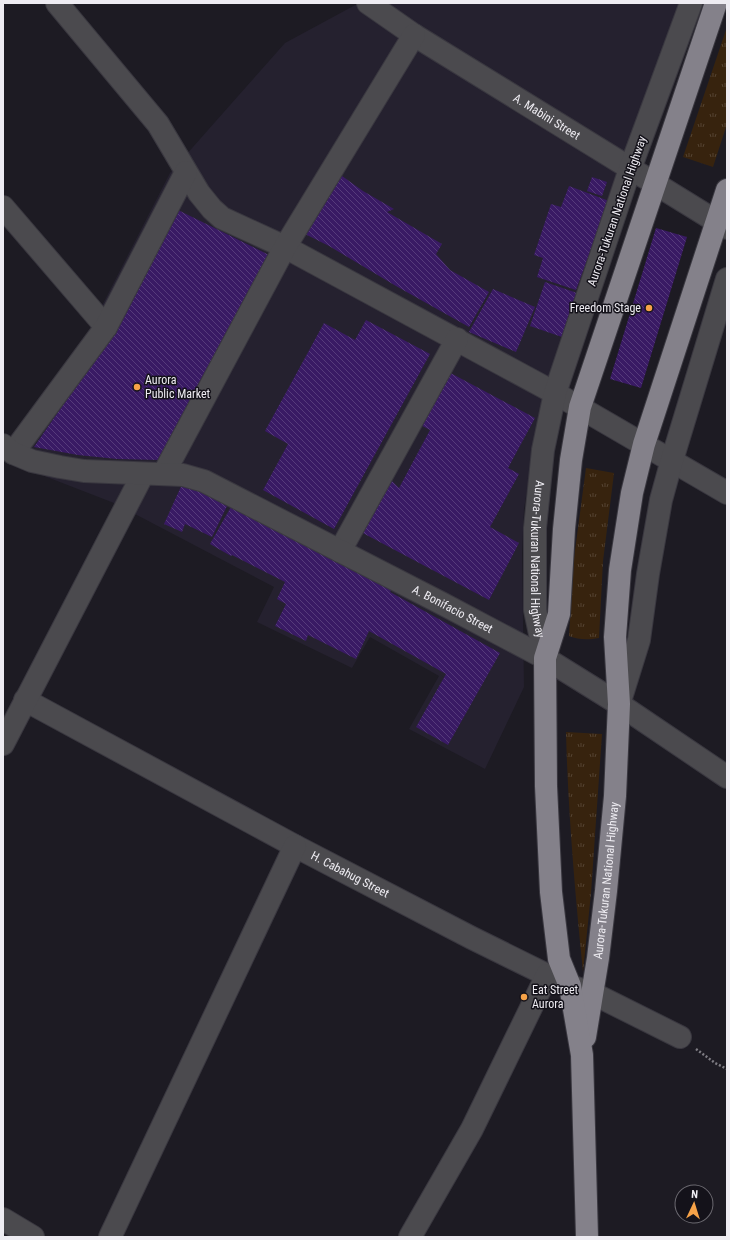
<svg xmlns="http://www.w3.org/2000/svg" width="730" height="1240" viewBox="0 0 730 1240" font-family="'Roboto Condensed',sans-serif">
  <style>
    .built { fill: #25212f }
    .park { fill: url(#park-tufts) }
    .building { fill: url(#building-back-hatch) }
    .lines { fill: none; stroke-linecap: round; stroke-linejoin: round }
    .minor-casing { stroke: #3a3840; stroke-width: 24 }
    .tertiary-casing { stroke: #3a3840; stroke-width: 24 }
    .trunk-casing { stroke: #3a3840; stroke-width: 24 }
    .path { stroke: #7e7c83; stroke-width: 2.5; stroke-dasharray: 2 2; stroke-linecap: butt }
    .minor { stroke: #4b4a4e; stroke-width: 22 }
    .tertiary { stroke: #4b4a4e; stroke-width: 22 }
    .trunk { stroke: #84818a; stroke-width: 22 }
    .poi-dot { fill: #f6a248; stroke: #14121a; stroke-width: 1.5 }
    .labels { text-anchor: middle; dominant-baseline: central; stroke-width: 3; stroke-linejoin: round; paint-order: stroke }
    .street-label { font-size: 12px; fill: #eeecf2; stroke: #14121a }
    .poi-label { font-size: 12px; fill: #eeecf2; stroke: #14121a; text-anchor: start }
  </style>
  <defs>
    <pattern id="park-tufts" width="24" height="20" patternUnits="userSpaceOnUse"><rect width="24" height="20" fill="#37230e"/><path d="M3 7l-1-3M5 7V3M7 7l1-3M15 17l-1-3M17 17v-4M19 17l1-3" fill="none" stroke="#544332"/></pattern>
    <pattern id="building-back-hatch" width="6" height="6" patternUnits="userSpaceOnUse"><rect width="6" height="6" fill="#391a64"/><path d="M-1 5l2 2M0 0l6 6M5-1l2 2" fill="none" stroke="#563b7b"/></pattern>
  </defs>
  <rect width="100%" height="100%" fill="#1d1b23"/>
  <path class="built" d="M359 3H682L531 465 524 509 522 553 524 687 485 769 409 729 439 676 370 637 352 668 257 622 274 587 114 503 3 460V448L89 331 170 173 285 43Z"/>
  <path class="park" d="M727 27V124L713 167 683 157Z
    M586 468 614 473 603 561 599 638C588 640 579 640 569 636L574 558Z
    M566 732 602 734 591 893 583 972C575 892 568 812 566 732Z"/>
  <path class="building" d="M342 176 363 191 394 209 387 212 442 244 436 254 450 270 489 292 469 327 396 286 329 246 301 232Z
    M592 177 607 182 602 196 587 191Z
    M569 186 609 201 576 290 537 277 543 258 534 255 551 204 561 207Z
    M178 210 269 255 159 460 117 459 78 455 34 447 116 328Z
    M656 228 687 237 641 388 610 379Z
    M545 282 577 293 562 337 530 326Z
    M493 289 535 307 516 352 469 332Z
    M366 320 430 354 334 529 263 490 288 444 265 431 324 323 355 340Z
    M443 369 535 418 508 468 519 474 490 527 519 543 489 600 359 531 388 477 399 488 430 430 415 422Z
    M184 480 229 502 212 537 185 524 182 532 164 524Z
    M232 505 392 589 390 592 500 653 448 745 416 727 446 674 369 631 356 659 308 635 306 641 275 626 286 604 277 599 285 582 232 555 231 556 210 544Z"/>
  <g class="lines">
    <defs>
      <g id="minor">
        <path d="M57 3 158 124 199 193 212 209 222 218 285 247 555 393 727 493"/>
        <path id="s1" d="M368 3 414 35 727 228"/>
        <path id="s2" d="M691 3 630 169 555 393 543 450 535 528V610L545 658 619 704 727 777"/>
        <path d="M3 207 106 327"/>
        <path d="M13 453 106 327 186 172"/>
        <path d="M164 473 285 247 414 35"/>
        <path d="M340 551 457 339"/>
        <path id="s3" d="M25 700 295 846 472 938 547 975 570 986 592 993 680 1037"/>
        <path d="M620 701 639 640 648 574 661 500 672 460 727 279"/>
        <path d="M3 744 143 474"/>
        <path d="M3 1219 33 1237"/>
        <path d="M110 1237 295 846"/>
        <path d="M410 1237 472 1129 547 975"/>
      </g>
      <g id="tertiary">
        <path id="s4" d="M3 445 13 453 32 461 60 467 84 471 183 475 204 481 443 604 545 658"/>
      </g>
      <g id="trunk">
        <path id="s5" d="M585 1037 598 958 606 891 615 796 619 704 615 637 620 570 632 493 644 444 727 190"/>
        <path d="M587 1237 582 1055 570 986 559 959 551 892 546 786 545 658 559 614 564 529 571 460 580 407 716 3"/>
      </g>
    </defs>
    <use href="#minor" class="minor-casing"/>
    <use href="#tertiary" class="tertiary-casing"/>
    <use href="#trunk" class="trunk-casing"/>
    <path class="path" d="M696 1049 715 1063 727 1069"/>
    <use href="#minor" class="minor"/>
    <use href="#tertiary" class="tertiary"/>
    <use href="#trunk" class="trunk"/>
  </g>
  <g class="poi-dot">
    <circle cx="649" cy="308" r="4"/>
    <circle cx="137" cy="387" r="4"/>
    <circle cx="524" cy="997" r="4"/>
  </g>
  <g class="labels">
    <g class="street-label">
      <text stroke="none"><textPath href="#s1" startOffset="212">A. Mabini Street</textPath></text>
      <text transform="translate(617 211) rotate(-71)">Aurora-Tukuran National Highway</text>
      <text stroke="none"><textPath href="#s2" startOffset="581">Aurora-Tukuran National Highway</textPath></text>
      <text stroke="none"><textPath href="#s4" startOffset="487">A. Bonifacio Street</textPath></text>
      <text stroke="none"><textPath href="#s3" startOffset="369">H. Cabahug Street</textPath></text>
      <text stroke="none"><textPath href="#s5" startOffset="158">Aurora-Tukuran National Highway</textPath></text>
    </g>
    <g class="poi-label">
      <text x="641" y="308" text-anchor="end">Freedom Stage</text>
      <text x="145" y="380">Aurora<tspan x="145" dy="14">Public Market</tspan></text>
      <text x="532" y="990">Eat Street<tspan x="532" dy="14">Aurora</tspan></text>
    </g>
  </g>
  <rect width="730" height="1240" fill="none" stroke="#eeecf2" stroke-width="8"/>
  <g transform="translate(694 1204) rotate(4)"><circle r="19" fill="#14121a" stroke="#6b6970"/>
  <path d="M0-3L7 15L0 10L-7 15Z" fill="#f6a248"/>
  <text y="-6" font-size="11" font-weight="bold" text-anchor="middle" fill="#eeecf2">N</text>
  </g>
</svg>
